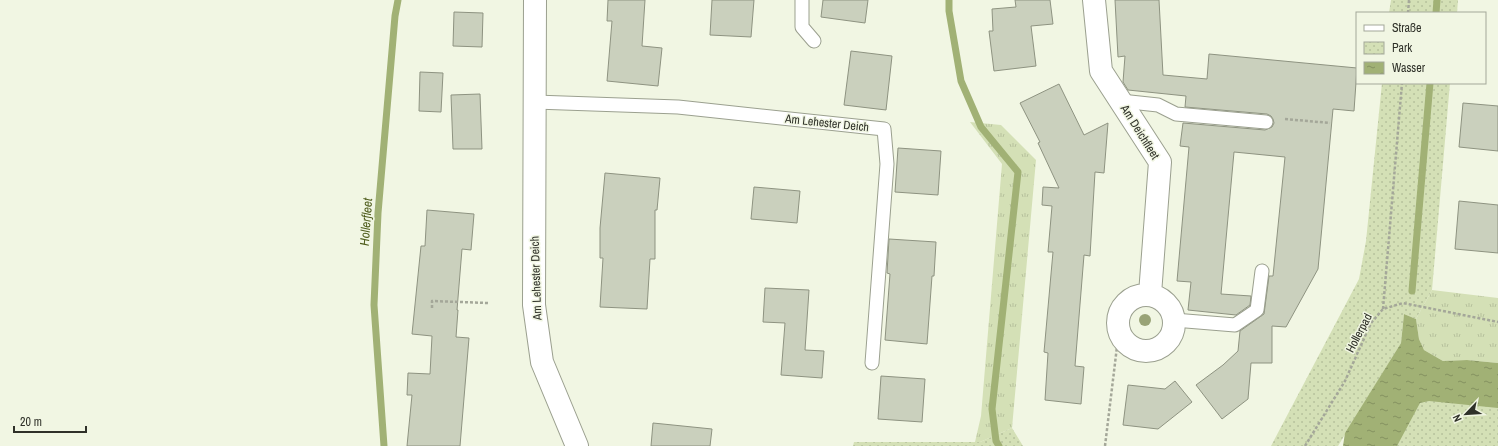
<svg xmlns="http://www.w3.org/2000/svg" width="1498" height="446" viewBox="0 0 1498 446" font-family="'Archivo Narrow',sans-serif">
  <style>
    .grass { fill: url(#grass-tufts) }
    .park { fill: url(#park-dots) }
    .water { fill: url(#water-ripples) }
    .lines { fill: none; stroke-linecap: round; stroke-linejoin: round }
    .stream { stroke: #a1b175; stroke-width: 7 }
    .building { fill: #cad0bd; stroke: #8e9381 }
    .service-casing { stroke: #9ba08f; stroke-width: 15 }
    .minor-casing { stroke: #9ba08f; stroke-width: 24 }
    .path { stroke: #a4a799; stroke-width: 2.5; stroke-dasharray: 3 2; stroke-linecap: butt }
    .service { stroke: #fff; stroke-width: 13 }
    .minor { stroke: #fff; stroke-width: 22 }
    .tree { fill: #99a377 }
    .labels { text-anchor: middle; dominant-baseline: central; stroke-width: 3; stroke-linejoin: round; paint-order: stroke }
    .street-label { font-size: 12px; fill: #2f3129; stroke: #f1f6e3 }
    .water-label { font-size: 13px; font-style: italic; fill: #4d5b1a; stroke: #f1f6e3 }
  </style>
  <defs>
    <pattern id="grass-tufts" width="24" height="20" patternUnits="userSpaceOnUse"><rect width="24" height="20" fill="#d4e0b6"/><path d="M3 7l-1-3M5 7V3M7 7l1-3M15 17l-1-3M17 17v-4M19 17l1-3" fill="none" stroke="#b6c19c"/></pattern>
    <pattern id="park-dots" width="8" height="8" patternUnits="userSpaceOnUse"><rect width="8" height="8" fill="#d4e0b6"/><path d="M2 2h.1M6 6h.1" fill="none" stroke="#b6c19c" stroke-width="1.8" stroke-linecap="round"/></pattern>
    <pattern id="water-ripples" width="26" height="14" patternUnits="userSpaceOnUse"><rect width="26" height="14" fill="#a1b175"/><path d="M2 4q2-2 4 0t4 0M15 11q2-2 4 0t4 0" fill="none" stroke="#849160"/></pattern>
  </defs>
  <rect width="100%" height="100%" fill="#f1f6e3"/>
  <path class="grass" d="M970 122 1001 125 1036 160 1012 428 980 442H975L981 416 1002 164Z
    M1432 290 1498 298V363L1467 360 1443 361 1424 350 1419 339 1416 319Z"/>
  <path class="park" d="M1391 0H1458L1457 13H1389Z
    M1382 83H1450L1432 290 1416 319 1404 314 1401 343 1338 446H1271L1359 279 1366 241Z
    M1419 368 1498 375V446H1366Z
    M1012 428 1023 446H853L854 442H980Z"/>
  <path class="water" d="M1404 314 1416 319 1419 339 1424 350 1443 361 1467 360 1498 363V408L1429 401 1420 403 1397 446H1343L1345 433 1401 343Z"/>
  <g class="lines">
    <path class="stream" d="M949 0V11L961 81 981 127 1018 172 992 409 996 441 999 446
      M1436 13 1437 0
      M1412 291 1430 83
      M384 446 374 305 378 213 395 16 398 0"/>
  </g>
  <path class="building" d="M608 0H645L642 46 662 48 658 86 607 81 612 21H607Z
    M712 0H754L751 37 710 35Z
    M823 0H868L865 23 821 17Z
    M1015 0H1050L1053 24 1031 26 1036 66 994 71 989 31H993L992 9 1016 7Z
    M1115 0H1159L1163 75 1207 79 1209 54 1357 68 1354 111 1333 109 1318 269 1286 327 1272 326V363H1251L1248 399 1222 419 1196 385 1223 365 1238 351 1240 331 1264 314 1269 276H1273L1285 157 1234 152 1221 294 1251 296 1250 305 1236 315 1188 310 1191 282 1177 281 1189 147 1180 146 1183 123 1265 130 1272 127 1274 123 1273 119 1271 116 1267 114 1185 107 1186 96 1128 90 1123 82 1125 56 1118 57Z
    M454 12 483 13 482 47 453 46Z
    M851 51 892 56 886 110 844 105Z
    M420 72 443 73 441 112 419 111Z
    M1059 84 1084 135 1108 123 1104 173 1095 172 1090 256 1084 255 1075 366 1084 367 1081 404 1045 400 1048 353 1044 352 1053 252H1048L1052 206 1042 205 1043 187 1059 188 1038 143 1040 142 1020 103Z
    M480 94 482 149H453L451 95Z
    M1463 103 1498 106V151L1459 147Z
    M898 148 941 151 938 195 895 192Z
    M605 173 660 178 657 210H655V259H650L647 309 600 307 603 258H600V228Z
    M754 187 800 191 797 223 751 219Z
    M1459 201 1498 205V253L1455 249Z
    M427 210 474 214 471 250 462 249 457 310H458L456 337 469 338 460 446H407L412 395H407L408 373 430 374 432 336 412 334 421 246H425Z
    M889 239 936 242 934 276H932L927 344 885 340 890 274 887 273Z
    M765 288 809 290 805 350 824 351 822 378 781 375 785 323 763 322Z
    M881 376 925 379 922 422 878 419Z
    M1175 381 1192 402 1158 429 1123 425 1128 385 1165 389Z
    M653 423 712 429 710 446H651Z"/>
  <g class="lines">
    <defs>
      <path id="service" d="M802 0V27L814 41
        M1121 101 1158 105 1176 114 1266 122
        M535 102 678 107 884 129 887 164 872 363
        M1174 320 1235 325 1257 310 1262 271"/>
      <path id="minor" d="M535 0 534 305 542 362 577 446
        M1094 0 1101 71 1160 162 1150 294
        M1118 323a28 28 0 1 1 56 0a28 28 0 1 1-56 0Z"/>
    </defs>
    <use href="#service" class="service-casing"/>
    <use href="#minor" class="minor-casing"/>
    <path class="path" d="M1408 13 1409 0
      M1285 119 1330 123
      M432 308V301L488 303
      M1383 309 1402 83
      M1105 446 1119 330
      M1305 446 1345 381 1371 323 1383 309 1403 303 1498 322"/>
    <use href="#service" class="service"/>
    <use href="#minor" class="minor"/>
  </g>
  <circle class="tree" cx="1145" cy="320" r="6"/>
  <g class="labels">
    <g class="street-label">
      <text transform="translate(827 123) rotate(6)">Am Lehester Deich</text>
      <text transform="translate(1140 132) rotate(58)">Am Deichfleet</text>
      <text transform="translate(536 278) rotate(-92)">Am Lehester Deich</text>
      <text transform="translate(1359 333) rotate(-62)">Hollerpad</text>
    </g>
    <g class="water-label">
      <text transform="translate(366 222) rotate(-86)">Hollerfleet</text>
    </g>
  </g>
  <rect x="1356" y="12" width="130" height="72" fill="#f1f6e3" stroke="#a3a799"/>
  <rect x="1364" y="25" width="20" height="6" fill="#ffffff" stroke="#a3a799"/>
  <text x="1392" y="32" font-size="12" fill="#2f3129">Straße</text>
  <rect x="1364" y="42" width="20" height="12" fill="url(#park-dots)" stroke="#a3a799"/>
  <text x="1392" y="52" font-size="12" fill="#2f3129">Park</text>
  <rect x="1364" y="62" width="20" height="12" fill="url(#water-ripples)" stroke="#a3a799"/>
  <text x="1392" y="72" font-size="12" fill="#2f3129">Wasser</text>
  <g transform="translate(1466 414) rotate(245)" stroke="#f1f6e3" stroke-width="3" paint-order="stroke">
  <path d="M0-3L7 15L0 10L-7 15Z" fill="#2f3129"/>
  <text y="-6" font-size="11" font-weight="bold" text-anchor="middle" fill="#2f3129">N</text>
  </g>
  <path d="M14 426v6h72v-6" fill="none" stroke="#2f3129" stroke-width="2"/>
  <text x="20" y="426" font-size="12" fill="#2f3129" stroke="#f1f6e3" stroke-width="3" paint-order="stroke">20 m</text>
</svg>
